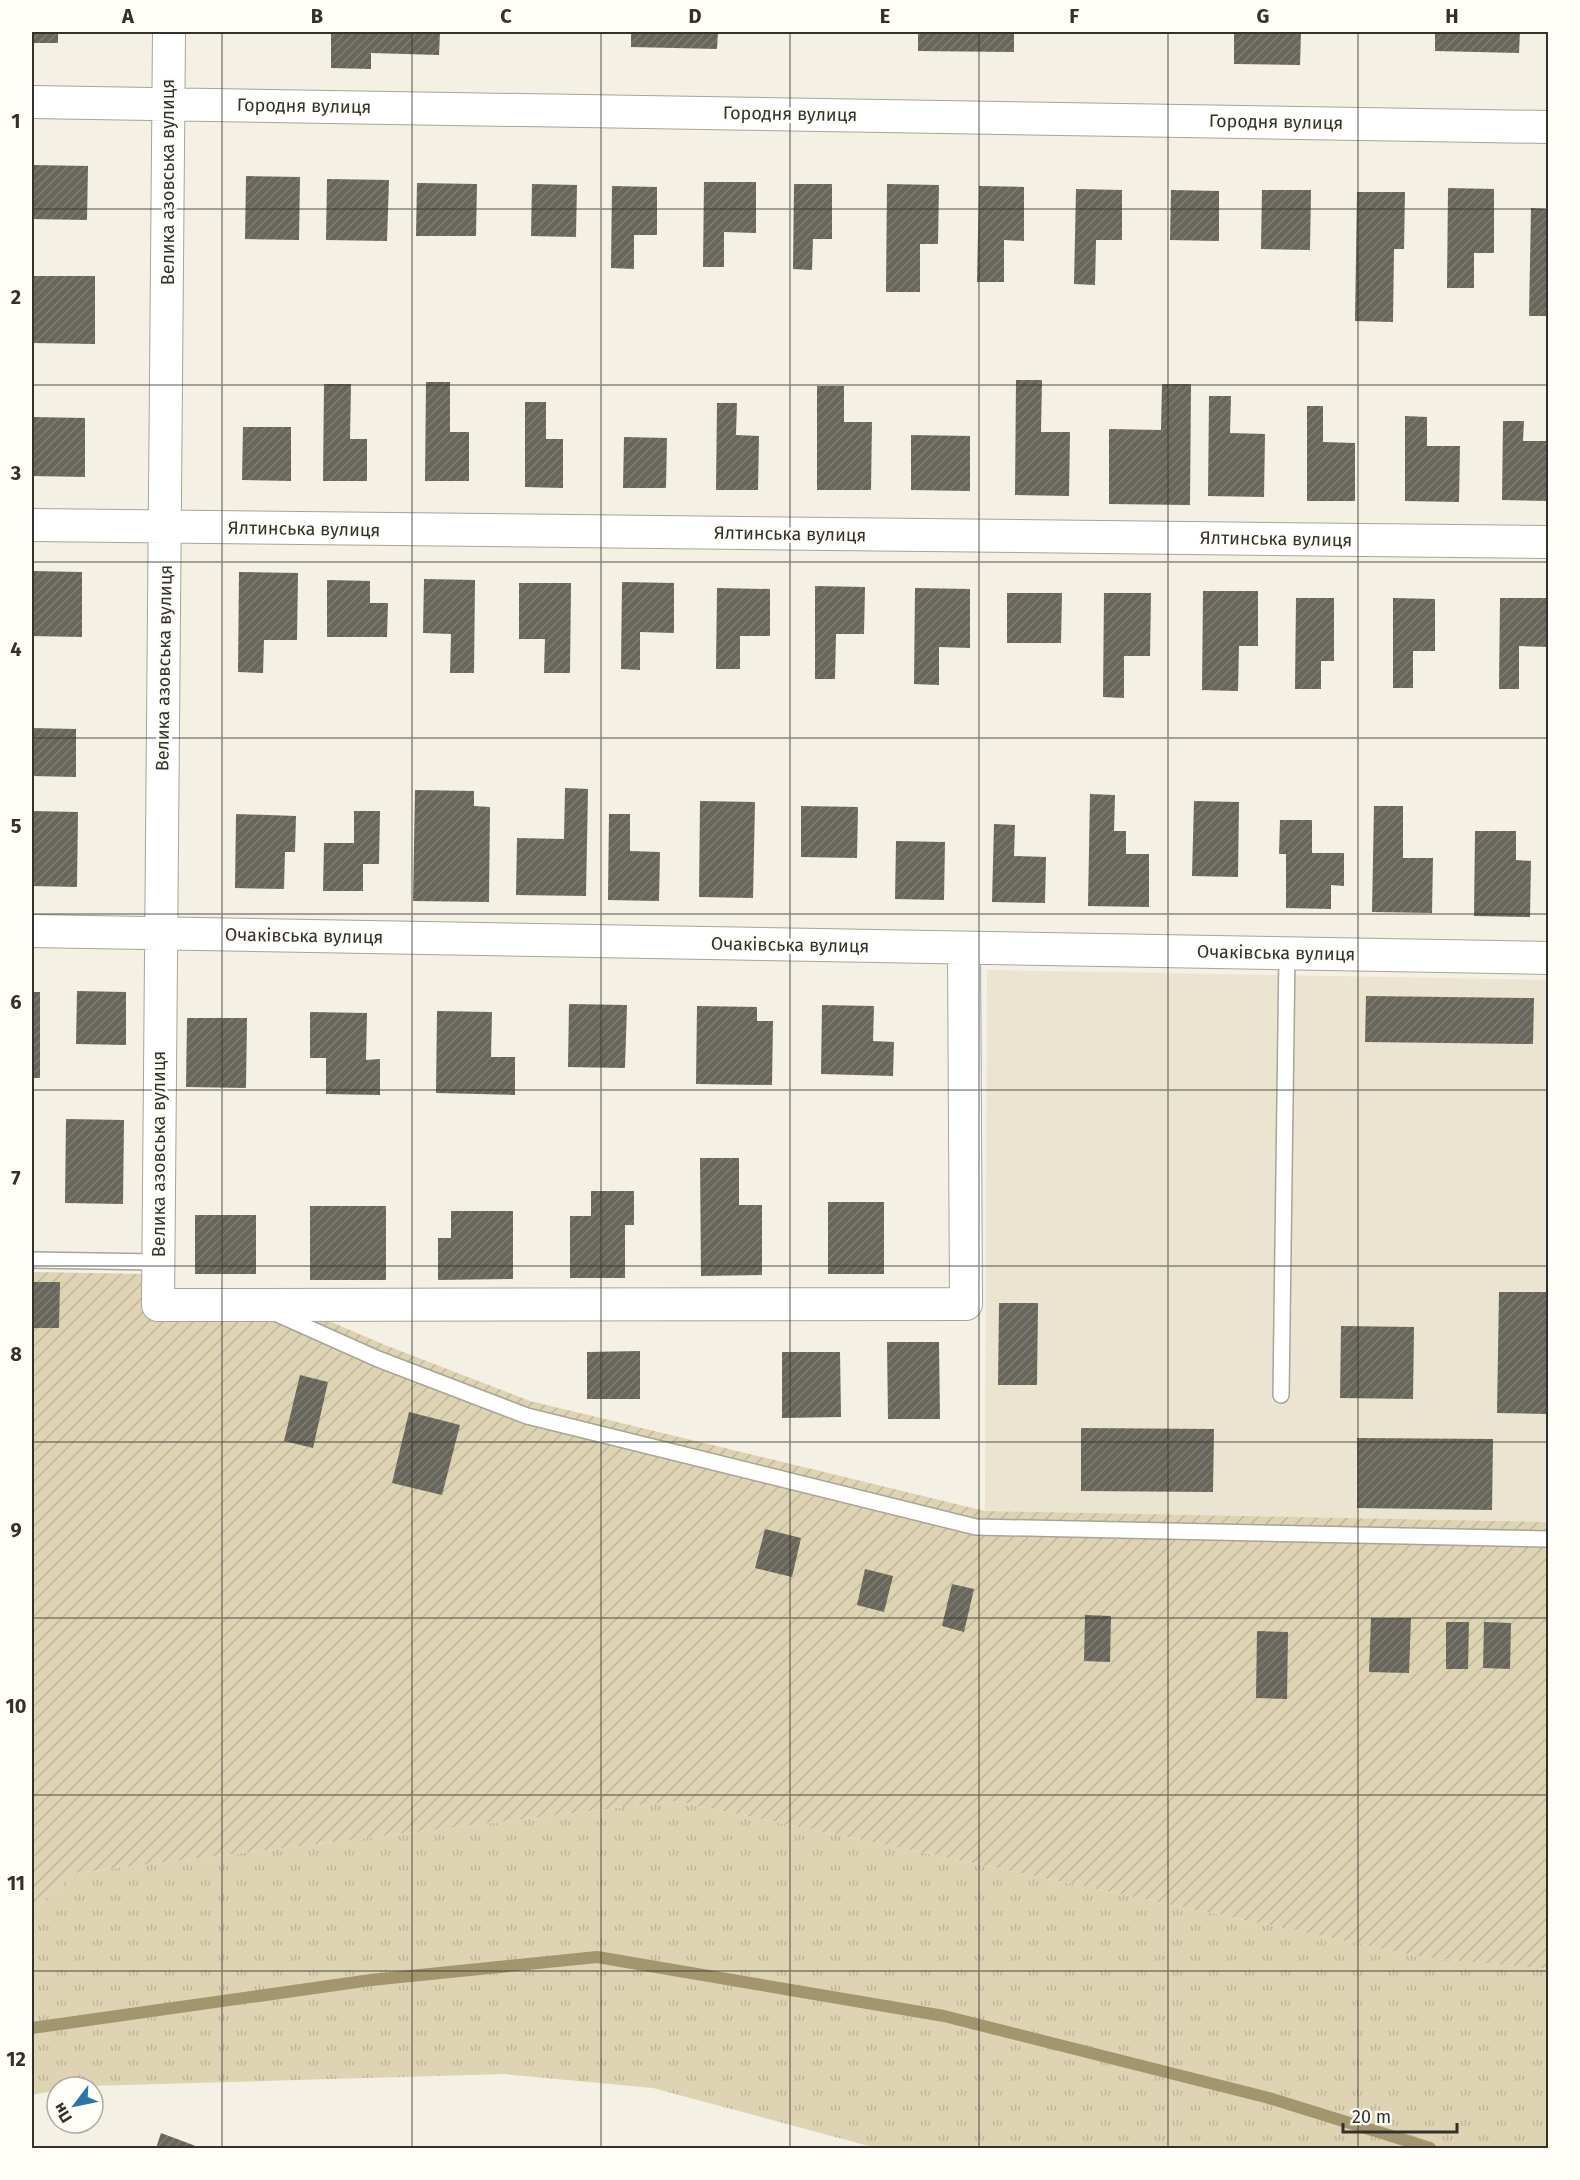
<svg xmlns="http://www.w3.org/2000/svg" width="1580" height="2180" viewBox="0 0 1580 2180" font-family="'Fira Sans',sans-serif">
  <style>
    .built { fill: #eae4d0 }
    .grass { fill: url(#grass-tufts) }
    .garden { fill: url(#garden-furrows) }
    .lines { fill: none; stroke-linecap: round; stroke-linejoin: round }
    .stream { stroke: #a3966f; stroke-width: 12 }
    .building { fill: url(#building-hatch) }
    .service-casing { stroke: #a8a498; stroke-width: 18 }
    .minor-casing { stroke: #a8a498; stroke-width: 34 }
    .service { stroke: #fff; stroke-width: 15 }
    .minor { stroke: #fff; stroke-width: 32 }
    .grid { fill: none; stroke: #32312c; stroke-width: 1.5; stroke-opacity: 0.55 }
    .labels { text-anchor: middle; dominant-baseline: central; stroke-width: 6; stroke-linejoin: round; paint-order: stroke }
    .street-label { font-size: 18px; fill: #32312c; stroke: #fffdf8 }
    .neatline { fill: none; stroke: #32312c; stroke-width: 2 }
    .grid-label { font-size: 20px; text-anchor: middle; font-weight: bold; fill: #32312c }
  </style>
  <defs>
    <pattern id="grass-tufts" width="24" height="20" patternUnits="userSpaceOnUse" patternTransform="scale(1.5)"><rect width="24" height="20" fill="#ded3b2"/><path d="M3 7l-1-3M5 7V3M7 7l1-3M15 17l-1-3M17 17v-4M19 17l1-3" fill="none" stroke="#bfb699"/></pattern>
    <pattern id="garden-furrows" width="10" height="10" patternUnits="userSpaceOnUse" patternTransform="scale(1.5)"><rect width="10" height="10" fill="#ded3b2"/><path d="M-1 1l2-2M0 10L10 0M9 11l2-2" fill="none" stroke="#bfb699"/></pattern>
    <pattern id="building-hatch" width="6" height="6" patternUnits="userSpaceOnUse" patternTransform="scale(1.5)"><rect width="6" height="6" fill="#68655a"/><path d="M-1 1l2-2M0 6l6-6M5 7l2-2" fill="none" stroke="#7e7c74"/></pattern>
  </defs>
  <rect width="100%" height="100%" fill="#f4f0e3"/>
  <path class="built" d="M987 970 1548 980V1522L985 1511Z"/>
  <path class="grass" d="M675 1801 1427 1958 1548 1969V2148H876L653 2088 504 2074 57 2087V2090L32 2095V1911L76 1873Z"/>
  <path class="garden" d="M32 1272 149 1274 148 1312 320 1317 385 1345 530 1401 985 1511 1548 1522V1969L1427 1958 675 1801 76 1873 32 1911Z"/>
  <g class="lines">
    <path class="stream" d="M32 2028 371 1980 597 1957 944 2016 1269 2098 1430 2148"/>
  </g>
  <path class="building" d="M32 32H58V43H32Z
    M331 32H440L439 55 371 53V69L331 68Z
    M631 32H718L717 49 631 47Z
    M918 32H1014V52L918 51Z
    M1234 32H1301L1300 65 1234 64Z
    M1435 32H1520L1519 53 1435 51Z
    M32 165 88 166 87 220 32 219Z
    M246 176 300 177 299 240 245 239Z
    M327 179 389 180 387 241 326 240Z
    M704 182H756V233L724 232V267H703Z
    M417 183 477 184 476 236H416Z
    M532 184 577 185 576 237 531 236Z
    M794 184H832V239H813L812 270 793 269Z
    M887 184 939 185 938 244H920V292H886Z
    M612 186 657 187V235H634V269L611 268Z
    M979 186 1024 187V241L1004 240V282H977Z
    M1448 188 1494 189V253H1474V288H1447Z
    M1076 189 1122 190V240H1096L1095 285 1074 284Z
    M1171 190 1219 191V241L1170 240Z
    M1262 190H1311L1310 250 1261 249Z
    M1357 192H1405L1404 249H1394L1393 322 1355 321Z
    M1531 208 1548 209V316H1529Z
    M32 276H95V344L32 343Z
    M1016 380H1042L1041 432H1070L1069 496 1015 495Z
    M426 382H450V432H469V481H425Z
    M324 384H351L350 439H367V481H323Z
    M1162 384H1191L1190 505 1109 504V429L1161 430Z
    M817 386H844V422H872L871 490H817Z
    M1209 396H1231L1230 433 1265 434 1264 497 1208 496Z
    M525 402H546V439H563V488L525 487Z
    M717 403H737L736 435 759 436 758 490H716Z
    M1307 406H1323V442L1355 443V501H1307Z
    M1405 416 1427 417V446H1460L1459 502 1405 501Z
    M33 417 85 418V477L32 476Z
    M1503 421H1524L1523 441H1548V501L1502 500Z
    M243 427H291V481L242 480Z
    M911 435 970 436V491L911 490Z
    M624 437 667 438 666 488H623Z
    M32 571 82 572V637L32 636Z
    M239 572 298 573 297 640H264L263 673 238 672Z
    M424 579 475 580 474 673H450L451 634 423 633Z
    M327 580 370 581V603H388L387 637H327Z
    M622 582 674 583V633L640 632V670L621 669Z
    M519 583H571L570 673H544L545 639H519Z
    M815 586 865 587 864 634H836L835 679H815Z
    M717 588 770 589V636H740V669H716Z
    M915 588 970 589V648L939 647V685L914 684Z
    M1203 591H1258V646H1239L1238 691 1202 690Z
    M1007 593H1062L1061 643H1007Z
    M1104 593H1151L1150 656H1124V698L1103 697Z
    M1296 598H1334V661H1321V689H1295Z
    M1393 598 1435 599V651H1413V688H1393Z
    M1500 598H1548V647L1519 646V689H1499Z
    M32 728 76 729V777L32 776Z
    M565 788 588 789 586 896 516 895 517 838 564 839Z
    M415 790 474 791V806L490 807 489 902 413 901Z
    M1090 794 1115 795 1114 831H1126V854H1149V907L1088 906Z
    M700 801 755 802 753 898 699 897Z
    M1194 801 1239 802 1238 877 1192 876Z
    M801 806 858 807 857 858 801 857Z
    M1374 806H1403V858H1433L1432 913 1372 912Z
    M32 811 78 812 77 887 32 886Z
    M354 811H380L379 864H363V891H323L324 843H354Z
    M236 814 296 816 295 852H285L284 889 235 888Z
    M609 814H630V851L660 852 659 901 608 900Z
    M1280 820H1312V853H1344V886L1331 885V909L1286 908V854H1279Z
    M994 824 1015 825 1014 856 1046 857 1045 903 992 902Z
    M1475 831H1516V860L1531 861 1530 917 1474 916Z
    M896 841 945 842 944 900 895 899Z
    M77 991 126 992V1045L76 1044Z
    M32 992H40V1078H32Z
    M1366 996 1534 998 1533 1044 1365 1042Z
    M569 1004 627 1005 625 1068 568 1067Z
    M822 1005 874 1006 873 1041 894 1042 893 1076 821 1074Z
    M697 1006 757 1007V1021H773L772 1085 696 1084Z
    M437 1011 492 1012 491 1057H515V1095L436 1093Z
    M310 1012 367 1013 366 1060 380 1059V1095L326 1094V1058H310Z
    M187 1018H247L246 1088 186 1087Z
    M66 1119 124 1120 123 1204 65 1203Z
    M700 1158H739V1205H762V1275L701 1276Z
    M591 1191H634V1225H625V1278H570V1216H591Z
    M828 1202H884V1274H828Z
    M310 1206H386V1280H310Z
    M451 1211H513V1279L438 1280V1238H451Z
    M195 1215H256V1274H195Z
    M32 1282H60L59 1328H32Z
    M1499 1292H1548V1414L1497 1413Z
    M999 1303H1038L1037 1385H998Z
    M1341 1326 1414 1327 1413 1399 1340 1398Z
    M887 1342H939L940 1419H888Z
    M640 1351V1399H587V1352Z
    M782 1352H840L841 1417 782 1418Z
    M300 1375 328 1382 313 1448 284 1441Z
    M409 1412 460 1425 442 1495 392 1483Z
    M1081 1428 1214 1429 1213 1492 1081 1491Z
    M1357 1438 1493 1439 1492 1510 1357 1508Z
    M765 1529 801 1538 792 1577 755 1568Z
    M865 1569 893 1576 884 1612 857 1605Z
    M952 1584 974 1589 964 1632 942 1626Z
    M1085 1615 1111 1616 1110 1662 1084 1661Z
    M1371 1618H1411L1409 1673 1369 1672Z
    M1446 1622H1469L1468 1669H1446Z
    M1484 1622 1511 1623 1510 1669 1483 1668Z
    M1257 1631 1288 1632 1287 1699 1256 1698Z
    M161 2133 201 2148H156Z"/>
  <g class="lines">
    <defs>
      <path id="service" d="M32 1260 158 1262
        M275 1313 378 1359 527 1416 976 1527 1548 1539
        M1281 1395 1287 953"/>
      <path id="minor" d="M169 32 158 1305 966 1304 964 948
        M32 102 1548 127
        M32 525 1548 542
        M32 931 1548 958"/>
    </defs>
    <use href="#service" class="service-casing"/>
    <use href="#minor" class="minor-casing"/>
    <use href="#service" class="service"/>
    <use href="#minor" class="minor"/>
  </g>
  <path class="grid" d="M222 32V2148M412 32V2148M601 32V2148M790 32V2148M979 32V2148M1168 32V2148M1358 32V2148M32 209H1548M32 385H1548M32 562H1548M32 738H1548M32 914H1548M32 1090H1548M32 1266H1548M32 1442H1548M32 1618H1548M32 1795H1548M32 1971H1548"/>
  <g class="labels">
    <g class="street-label">
      <text transform="translate(304 106) rotate(1)">Городня вулиця</text>
      <text transform="translate(790 114) rotate(1)">Городня вулиця</text>
      <text transform="translate(1276 122) rotate(1)">Городня вулиця</text>
      <text transform="translate(168 182) rotate(-90)">Велика азовська вулиця</text>
      <text transform="translate(304 529) rotate(1)">Ялтинська вулиця</text>
      <text transform="translate(790 534) rotate(1)">Ялтинська вулиця</text>
      <text transform="translate(1276 539) rotate(1)">Ялтинська вулиця</text>
      <text transform="translate(164 668) rotate(-89)">Велика азовська вулиця</text>
      <text transform="translate(304 936) rotate(1)">Очаківська вулиця</text>
      <text transform="translate(790 945) rotate(1)">Очаківська вулиця</text>
      <text transform="translate(1276 953) rotate(1)">Очаківська вулиця</text>
      <text transform="translate(159 1154) rotate(-90)">Велика азовська вулиця</text>
    </g>
  </g>
  <rect width="1580" height="2180" fill="none" stroke="#fffdf8" stroke-width="66"/>
  <g transform="translate(75 2105) rotate(238)"><circle r="28" fill="#fffdf8" stroke="#adaba6" stroke-width="1.5"/>
  <path d="M0-4.5L10 22L0 15L-10 22Z" fill="#2b75a9"/>
  <text y="-9" font-size="16" font-weight="bold" text-anchor="middle" fill="#32312c">Пн</text>
  </g>
  <path d="M1343 2123v9h114v-9" fill="none" stroke="#32312c" stroke-width="3"/>
  <text x="1352" y="2123" font-size="18" fill="#32312c" stroke="#fffdf8" stroke-width="4.5" paint-order="stroke">20 m</text>
  <rect x="33" y="33" width="1514" height="2114" class="neatline"/>
  <g class="grid-label">
    <text x="128" y="23">A</text>
    <text x="317" y="23">B</text>
    <text x="506" y="23">C</text>
    <text x="695" y="23">D</text>
    <text x="885" y="23">E</text>
    <text x="1074" y="23">F</text>
    <text x="1263" y="23">G</text>
    <text x="1452" y="23">H</text>
    <text x="16" y="128">1</text>
    <text x="16" y="304">2</text>
    <text x="16" y="480">3</text>
    <text x="16" y="656">4</text>
    <text x="16" y="833">5</text>
    <text x="16" y="1009">6</text>
    <text x="16" y="1185">7</text>
    <text x="16" y="1361">8</text>
    <text x="16" y="1537">9</text>
    <text x="16" y="1713">10</text>
    <text x="16" y="1890">11</text>
    <text x="16" y="2066">12</text>
  </g>
</svg>
